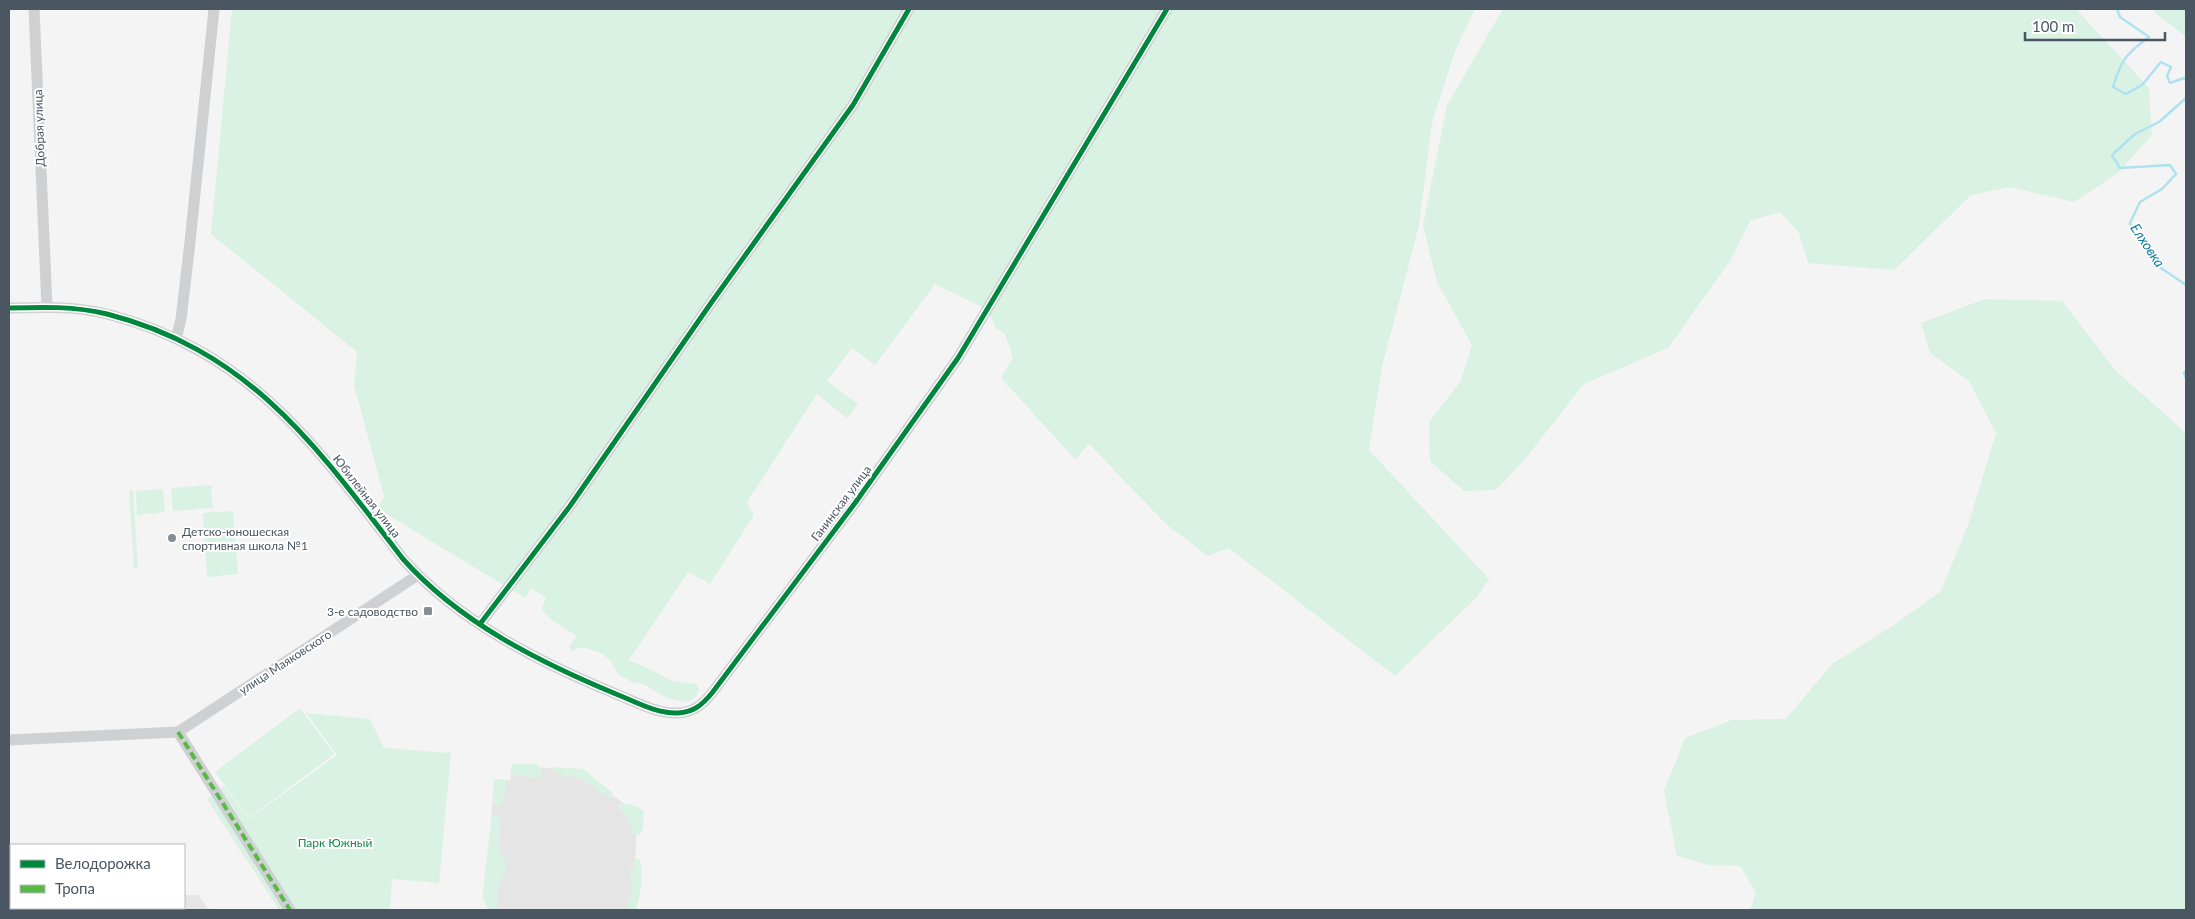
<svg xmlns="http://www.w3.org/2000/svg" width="2195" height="919" viewBox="0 0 2195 919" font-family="Lato,sans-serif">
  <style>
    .education { fill: #e6e5e6 }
    .green { fill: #d9f2e3 }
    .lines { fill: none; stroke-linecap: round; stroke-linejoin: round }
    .stream { stroke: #aee2f0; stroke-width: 2.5 }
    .minor { stroke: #ced0d2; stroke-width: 11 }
    .quiet { stroke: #58b947; stroke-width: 4; stroke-dasharray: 8 4; stroke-linecap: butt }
    .cycleway-casing { stroke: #fff; stroke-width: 8 }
    .cycleway { stroke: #00873e; stroke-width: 5 }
    .poi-dot { fill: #868d94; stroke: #fff; stroke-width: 2 }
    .labels { text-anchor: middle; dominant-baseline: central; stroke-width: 4; stroke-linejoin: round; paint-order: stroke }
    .street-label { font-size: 12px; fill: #4a5661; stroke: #fff }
    .poi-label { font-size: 12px; fill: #4a5661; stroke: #fff; text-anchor: start }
    .park-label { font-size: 12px; fill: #17864f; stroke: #fff }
    .water-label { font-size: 14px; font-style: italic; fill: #0c7c9b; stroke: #fff }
  </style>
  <rect width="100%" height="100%" fill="#f4f4f4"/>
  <path class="education" d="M512 764 580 772 637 813 634 904 630 910H492L486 896 494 779 510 780Z
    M184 895H198L209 910H130L132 908H184Z"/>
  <path class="green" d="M232 9H1475L1455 51 1432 123 1419 225 1382 367 1369 450 1489 579 1477 597 1395 676 1229 548 1208 556 1167 525 1089 444 1075 459 1001 378 1013 358 1005 334 995 327 992 318 982 307 935 284 875 365 852 348 827 381 858 404 847 418 817 394 747 502 754 515 710 584 688 572 629 660 658 673 671 681 696 684 699 688 696 697 687 702 667 698 643 684 632 682 618 674 610 660 601 653 582 647 572 651 569 646 577 636 553 621 541 609 546 598 531 588 525 598 378 509 384 496 354 385 357 352 211 234Z
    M1503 9H2076L2149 88 2152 135 2118 173 2074 202 2010 187 1971 195 1894 270 1808 263 1799 233 1780 212 1750 221 1730 261 1668 348 1584 384 1525 459 1496 490 1464 491 1430 461 1429 422 1460 382 1472 345 1437 282 1423 225 1447 105Z
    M2154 9H2186V37L2155 13Z
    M1985 299 2062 301 2116 371 2186 433V910H1750L1756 893 1740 866 1709 865 1677 856 1664 791 1685 738 1732 720 1786 719 1832 664 1894 625 1941 591 1969 522 1996 433 1969 381 1930 353 1921 323Z
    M211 485 213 508 173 511 171 488Z
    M163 489 165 512 137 515 136 491Z
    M129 490H133L138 568 134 569Z
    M233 511 238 574 207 577 203 513Z
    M300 708 334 754 249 818 215 772Z
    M306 713 370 719 384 748 451 753 439 883 392 879 390 910H279L207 799 224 786 249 819 337 755Z
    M512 764H537L542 772 541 777 533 778 511 774Z
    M553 767 583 769 613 793 610 798 581 779 553 773Z
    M494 779 506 780 507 783 502 804 498 806 493 803Z
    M628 804 638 807 644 812 643 827 640 835 634 834 626 816 618 808V805Z
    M496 814 501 817 499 848 507 865 498 888 497 910H488L483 898V890L492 815Z
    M639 858C644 868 641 900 635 910H626L632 890 630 870H633V861Z"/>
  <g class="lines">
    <path class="stream" d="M2117 9 2120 17 2149 37C2126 54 2121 60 2113 87L2126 94 2142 85 2161 62 2171 67 2167 76 2170 83 2184 78 2186 80
      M2186 98 2159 122 2135 134 2112 155 2120 168 2170 165 2176 174 2162 189 2140 202 2130 223 2134 233 2158 266 2186 285
      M2186 371 2184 373 2186 378"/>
    <path class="minor" d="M34 9 47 307
      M9 308C41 307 75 306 107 314 251 351 317 447 403 559 459 622 539 662 616 694 636 702 657 714 678 713 694 712 702 705 712 693L855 503 958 358 1167 9
      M176 339 181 319 190 242 214 9
      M480 624 570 506 711 303 853 105 909 9
      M178 732 290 910
      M9 740 178 732 418 575"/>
    <path class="quiet" d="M178 732 290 910"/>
    <defs>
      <path id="cycleway" d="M9 308C41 307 75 306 107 314 251 351 317 447 403 559 459 622 539 662 616 694 636 702 657 714 678 713 694 712 702 705 712 693L855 503 958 358 1167 9
        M480 624 570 506 711 303 853 105 909 9"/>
    </defs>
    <use href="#cycleway" class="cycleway-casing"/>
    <use href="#cycleway" class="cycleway"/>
  </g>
  <g class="poi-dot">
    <circle cx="172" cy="538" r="5"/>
    <rect x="423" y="606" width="10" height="10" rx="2.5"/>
  </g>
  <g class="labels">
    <g class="street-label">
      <text transform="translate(39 128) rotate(-92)">Добрая улица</text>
      <text transform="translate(367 496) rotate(52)">Юбилейная улица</text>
      <text transform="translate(841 503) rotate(-53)">Ганинская улица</text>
      <text transform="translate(285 662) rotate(-33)">улица Маяковского</text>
    </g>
    <g class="poi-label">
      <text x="182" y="531">Детско-юношеская<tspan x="182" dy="14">спортивная школа №1</tspan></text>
      <text x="418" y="611" text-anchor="end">3-е садоводство</text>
    </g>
    <g class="park-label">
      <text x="335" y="842">Парк Южный</text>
    </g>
    <g class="water-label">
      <text transform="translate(2148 245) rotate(56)">Елховка</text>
    </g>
  </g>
  <rect width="2195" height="919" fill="none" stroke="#4a5661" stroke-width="20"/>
  <rect x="10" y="844" width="175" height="65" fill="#ffffff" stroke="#b7bbc0"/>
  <rect x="20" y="860" width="25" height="8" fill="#00873e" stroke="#b7bbc0"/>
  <text x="55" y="869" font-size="15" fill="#4a5661">Велодорожка</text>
  <rect x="20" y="885" width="25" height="8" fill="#58b947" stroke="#b7bbc0"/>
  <text x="55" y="894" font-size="15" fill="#4a5661">Тропа</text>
  <path d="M2025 32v8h140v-8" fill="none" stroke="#4a5661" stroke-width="2.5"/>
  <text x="2032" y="32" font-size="15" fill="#4a5661" stroke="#ffffff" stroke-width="4" paint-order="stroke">100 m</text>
</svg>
